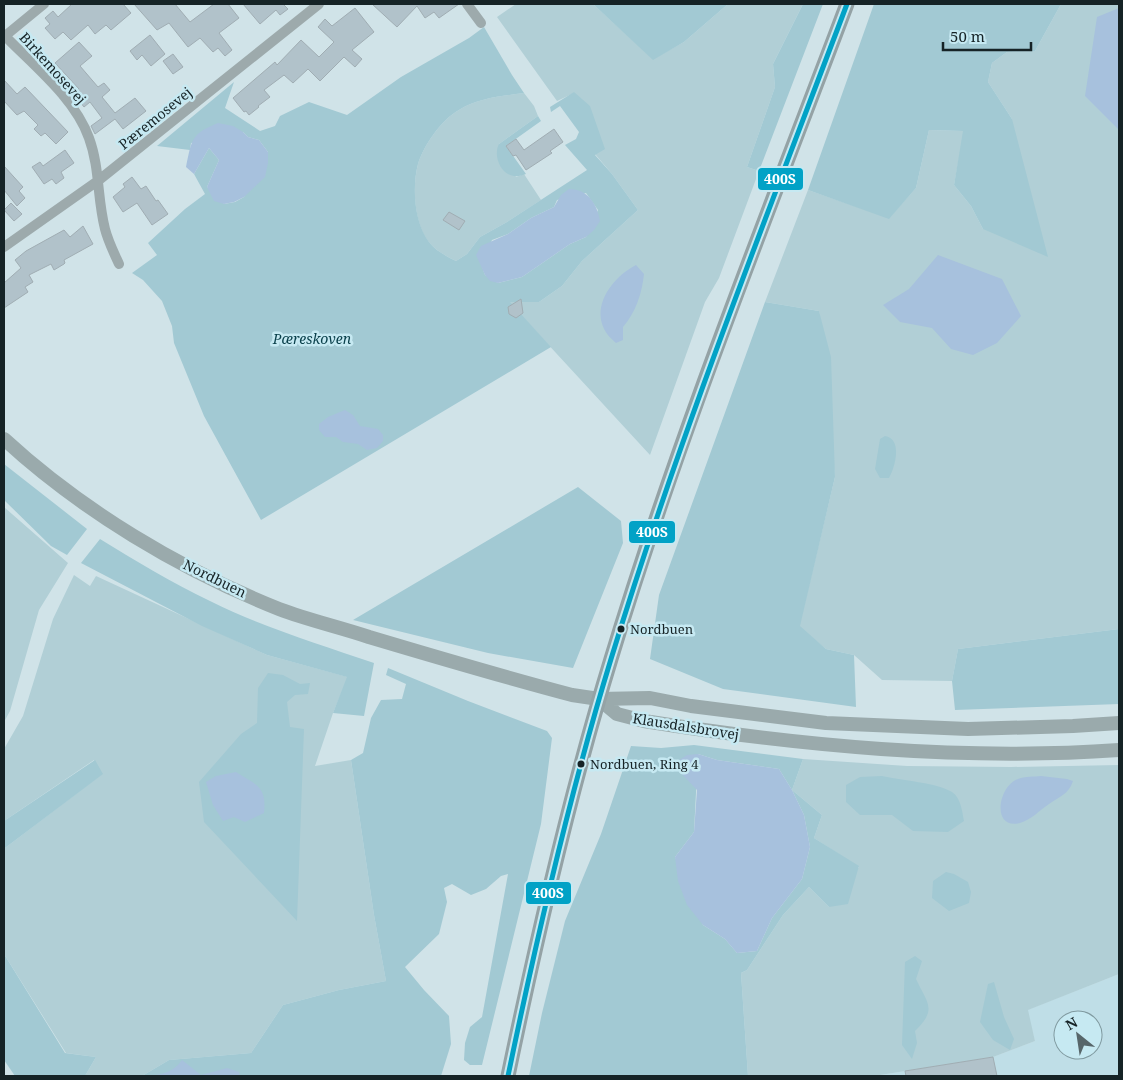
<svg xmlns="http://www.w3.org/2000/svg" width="1123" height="1080" viewBox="0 0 1123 1080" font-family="'Noto Serif',serif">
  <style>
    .built { fill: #bfdee7; fill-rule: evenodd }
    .green { fill: #b1cfd6 }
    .forest { fill: #a2c9d3; fill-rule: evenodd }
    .water { fill: #a7c1dd }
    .building { fill: #b1c2ca; stroke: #a0adb3 }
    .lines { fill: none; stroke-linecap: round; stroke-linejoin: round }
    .street { stroke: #9daaac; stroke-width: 10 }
    .secondary { stroke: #9aaaac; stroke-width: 14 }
    .primary { stroke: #94a2a5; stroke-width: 15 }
    .bus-1-casing { stroke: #c6e9f2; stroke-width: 9 }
    .bus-1 { stroke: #01a2c6; stroke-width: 5 }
    .bus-dot { fill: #162326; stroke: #c6e9f2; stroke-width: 2 }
    .labels { text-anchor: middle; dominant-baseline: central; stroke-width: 5; stroke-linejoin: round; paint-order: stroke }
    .bus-label { font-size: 13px; fill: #162326; stroke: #c6e9f2; text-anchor: start }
    .street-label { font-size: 14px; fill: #162326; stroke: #c6e9f2 }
    .park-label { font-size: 14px; font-style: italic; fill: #0a404b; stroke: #c6e9f2 }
    .line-badge { stroke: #c6e9f2; stroke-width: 2 }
    .badge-label { font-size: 14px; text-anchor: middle; font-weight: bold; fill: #fff }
  </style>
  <rect width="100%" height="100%" fill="#d0e3e8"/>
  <path class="built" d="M1119 974V1076H874L993 1057 1035 1041 1027 1010ZM1063 1020H1093V1050H1063Z"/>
  <path class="green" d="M516 4H593L653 59 684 42 728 4H803L773 64 775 87 747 167 759 171 719 278 705 302 650 455 509 302H539L562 286 582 261 638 210 612 174 595 154 574 93 557 101 497 17Z
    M1061 4H1119V629L958 649 952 681 882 680 854 655 826 649 799 627 835 477 819 311 765 302 808 190 889 218 916 188 929 130 964 131 954 185 971 206 983 229 1012 119 988 82 992 63 1007 52 1035 51Z
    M524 93 534 106 538 116 499 144 516 177 524 174 541 200 507 222 480 237 467 254 456 261C446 256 436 251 428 241 414 222 412 187 418 164 424 145 441 120 459 110 479 98 502 96 524 93Z
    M4 507 68 563 39 610 10 711 4 722Z
    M74 575 90 586 96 576 267 655 348 677 333 713 315 766 351 760 374 915 386 981 339 990 283 1005 251 1053 169 1060 142 1076H85L96 1057 66 1053 4 954 5 848 102 774 94 760 4 821V749L23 716 53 619Z
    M803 759 907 766 1011 767 1119 765V974L1028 1010 1035 1041 993 1057 874 1076H748L741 973 747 970 783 915 809 887 829 907 859 867 814 838 822 815 792 790Z"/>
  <path class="forest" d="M593 4H728L684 42 653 60Z
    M803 4H823L759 171 747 167 775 87 773 64Z
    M874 4H1061L1035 51 1007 52 992 63 988 82 1012 119 1048 257 983 229 971 206 954 185 963 131 929 130 916 188 889 219 808 190Z
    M484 27 512 75 524 93C502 96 479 98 459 110 441 120 424 145 418 164 412 187 414 222 429 242 436 251 446 256 456 261L467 254 480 237 507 222 587 170 565 145 576 139 579 132 560 106 551 112 550 107 574 92 590 106 605 149 595 155 612 174 638 210 582 261 562 286 539 302H510L551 347 261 520 204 416 174 343 172 326 162 301 143 280 132 273 157 255 148 243 185 209 205 194 194 174 209 148 219 160 207 187 224 204 235 202 244 197 268 152 259 140 248 137 243 132 191 143 190 150 157 146 234 82 225 108 260 131 275 126 280 116 309 102 347 115 401 77 469 38ZM586 193 598 210 586 237 570 244 522 277 498 283 485 275 481 264 492 240 508 234 531 218 554 207 557 200Z
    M538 116 541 121 506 146 526 174C522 175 518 177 514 176 500 174 493 155 499 144Z
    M765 302 819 311 831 357 835 477 800 626 826 649 854 655 856 707 723 689 650 659 659 595Z
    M885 436C903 439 895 467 889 478H880L875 469 880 439Z
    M4 464 87 529 67 555 51 546 4 500Z
    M578 487 621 521 623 543 573 668 488 653 353 620Z
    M100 539C136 561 172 583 210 601 262 627 319 644 374 663L364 716 333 713 347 677 267 655 202 626 81 563Z
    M1119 629V704L955 710 952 681 958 649Z
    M388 668 468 701 547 731 552 738 541 824 482 1065H470L464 1060 465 1043 470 1027 482 1017 508 874 501 876 486 889 471 895 452 884 444 888 447 902 439 934 405 967 424 990 449 1016 451 1044 441 1076H142L169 1060 251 1053 283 1005 339 990 386 981 374 915 351 760 363 753 371 718 381 700 402 699 406 684 386 675Z
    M268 673 283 675 300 684 310 683 308 694 295 695 287 702 290 727 304 729 297 921 204 822 199 782 241 734 257 723 258 688Z
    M694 745 803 759 792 790 822 815 814 838 859 866 848 904 829 907 809 887 783 915 747 970 741 973 748 1076H529L542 1013 565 921 601 834 631 746 661 748ZM698 754 717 760 779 769 792 790 804 815 810 847 802 879 772 918 757 951 737 953 725 939 703 925 675 857 694 832Z
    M95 760 103 774 5 848 4 886V821Z
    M882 776C900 780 938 783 952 792 961 798 962 811 964 821L948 832 913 831 892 815H860L846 802V785L860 777Z
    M946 872 954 874 968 882 971 892 969 903 949 911 932 898 933 881Z
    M4 954 65 1053 96 1057 85 1076H15L4 1060Z
    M915 956 922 961 916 979C927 1003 938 1009 915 1031L917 1043 912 1059 902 1045 905 962Z
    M994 982 1004 1017 1014 1039 1010 1050 993 1040 980 1022 988 984Z"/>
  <path class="water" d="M1119 8V130L1085 96 1097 17Z
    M218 123 233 126 243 132 248 137 259 140 268 152V163L265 177 244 197 234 202 224 204 214 201 207 187 219 160 209 148 194 174 186 167C192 139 191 134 218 123Z
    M569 189C588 189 597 204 600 221L594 230 586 237 570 244 522 277 498 283 490 281 485 275 476 255 481 246 508 234 531 218 554 207 561 195Z
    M938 255 1002 279 1021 316 997 343 973 355 951 349 932 328 900 322 883 305 909 289Z
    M636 265 644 274C642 293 636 312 623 327V340L616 343C584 318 607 280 636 265Z
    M345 410 353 415 360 426 378 429 383 435V441L377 448 367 450 358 444 343 442 336 437H325L319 430V424L328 417Z
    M698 754 717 760 779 769 792 790 804 815 810 847 802 879 772 918 757 951 737 953 725 939 703 925 687 905 678 881 675 857 694 832 697 790 679 771V760L687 755Z
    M236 772C256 785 267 786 264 813L245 822 234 817 223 821 213 805 206 782 216 776Z
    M1041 776 1067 779 1073 781C1069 794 1059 797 1049 804 1040 810 1031 820 1020 823 991 830 998 786 1018 779 1025 776 1034 777 1041 776Z
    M182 1060 201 1075 227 1068 239 1072 240 1076H150C163 1074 174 1072 182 1060Z"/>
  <path class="building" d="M72 4H123L131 13 111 30 106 25 95 34 88 25 71 40 63 32 55 39 45 28 50 24 45 18 53 11 58 17Z
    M134 4H175L190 22 214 4H228L239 18 219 33 232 50 225 56 218 48 213 52 200 38 188 47 169 23 157 30Z
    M243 4H283L288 9 280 15 276 10 260 24Z
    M372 4H459L439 18 434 12 425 18 417 6 397 27Z
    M355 8 374 32 352 50 362 59 355 67 344 57 320 81 308 69 293 83 284 75 264 90 270 97 258 106 259 107 249 115 246 111 244 112 233 98 275 62 277 65 301 40 319 57 334 42 318 27 325 19 332 26Z
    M150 35 165 54 151 66 142 55 137 60 130 51Z
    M79 42 92 56 80 66 98 87 104 83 110 90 102 97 115 113 135 98 146 111 123 129 115 119 95 134 91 126 102 118 90 102 84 107 73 93 79 89 55 63Z
    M173 54 183 67 173 74 163 61Z
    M4 80 17 94 25 87 68 132 56 144 45 133 41 136 34 129 38 125 24 111 17 115 4 101Z
    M554 129 563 142 550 151 552 153 526 170 516 155 513 156 506 146 516 139 524 150Z
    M65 150 74 163 61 172 64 178 56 184 52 179 44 184 32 167 40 162 43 166Z
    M4 166 23 187 19 191 25 198 17 206 4 190Z
    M132 177 141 189 146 186 156 201 158 200 168 214 152 225 137 203 123 212 113 197 125 187 123 184Z
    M11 203 22 214 14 221 4 210Z
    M449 212 465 221 459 230 443 220Z
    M83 226 93 244 64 260 65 263 64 264 54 270 51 264 29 275 33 282 25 287 28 292 4 308V283L21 268 15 260 26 251 64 230 70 237Z
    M521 299 523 313 516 318 509 314 508 307Z
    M993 1057 997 1076H906L905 1071Z"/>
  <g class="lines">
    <path class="street" d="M467 4 481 23
      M4 35C33 65 75 98 89 138 100 168 97 198 105 229 108 241 114 253 119 264
      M5 36 44 4
      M4 247 99 180 319 4"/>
    <path class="secondary" d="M4 439C81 510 181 570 279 609 308 620 339 627 369 637 436 657 504 677 572 695L599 699 650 698 691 706 826 723 968 729 1073 726 1119 723
      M599 699 617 714 644 721C801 746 961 761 1119 750"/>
    <path class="primary" d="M508 1076C537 936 569 796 611 659 678 437 765 221 847 4"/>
    <defs>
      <path id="bus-1" d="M508 1076C537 936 569 796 611 659 679 437 765 221 847 4"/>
    </defs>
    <use href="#bus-1" class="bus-1-casing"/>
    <use href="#bus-1" class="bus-1"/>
  </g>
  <g class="bus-dot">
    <circle cx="621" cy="629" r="4.5"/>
    <circle cx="581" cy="764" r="4.5"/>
  </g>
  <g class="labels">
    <g class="bus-label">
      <text x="630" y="629">Nordbuen</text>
      <text x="590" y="764">Nordbuen, Ring 4</text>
    </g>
    <g class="street-label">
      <text transform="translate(53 68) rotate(48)">Birkemosevej</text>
      <text transform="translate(155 118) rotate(-39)">Pæremosevej</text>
      <text transform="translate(215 578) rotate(26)">Nordbuen</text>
      <text transform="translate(686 726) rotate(9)">Klausdalsbrovej</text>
    </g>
    <g class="park-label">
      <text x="312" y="338">Pæreskoven</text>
    </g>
  </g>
  <g class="line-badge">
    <rect x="757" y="167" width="47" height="24" rx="5" fill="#01a2c6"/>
    <rect x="628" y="520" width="48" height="24" rx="5" fill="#01a2c6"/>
    <rect x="525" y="881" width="47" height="24" rx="5" fill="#01a2c6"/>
  </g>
  <g class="badge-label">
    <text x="780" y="184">400S</text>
    <text x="652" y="537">400S</text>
    <text x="548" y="898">400S</text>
  </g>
  <rect width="1123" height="1080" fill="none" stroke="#162326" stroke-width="10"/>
  <g transform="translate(1078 1035) rotate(330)"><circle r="24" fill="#c6e9f2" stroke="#809aa0"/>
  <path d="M0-4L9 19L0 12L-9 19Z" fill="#57666a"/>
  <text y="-8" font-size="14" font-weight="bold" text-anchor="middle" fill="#162326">N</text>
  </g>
  <path d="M943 42v8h88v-8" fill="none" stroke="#162326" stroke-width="2.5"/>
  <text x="950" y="42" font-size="15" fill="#162326" stroke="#c6e9f2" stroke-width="4" paint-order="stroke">50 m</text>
</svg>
